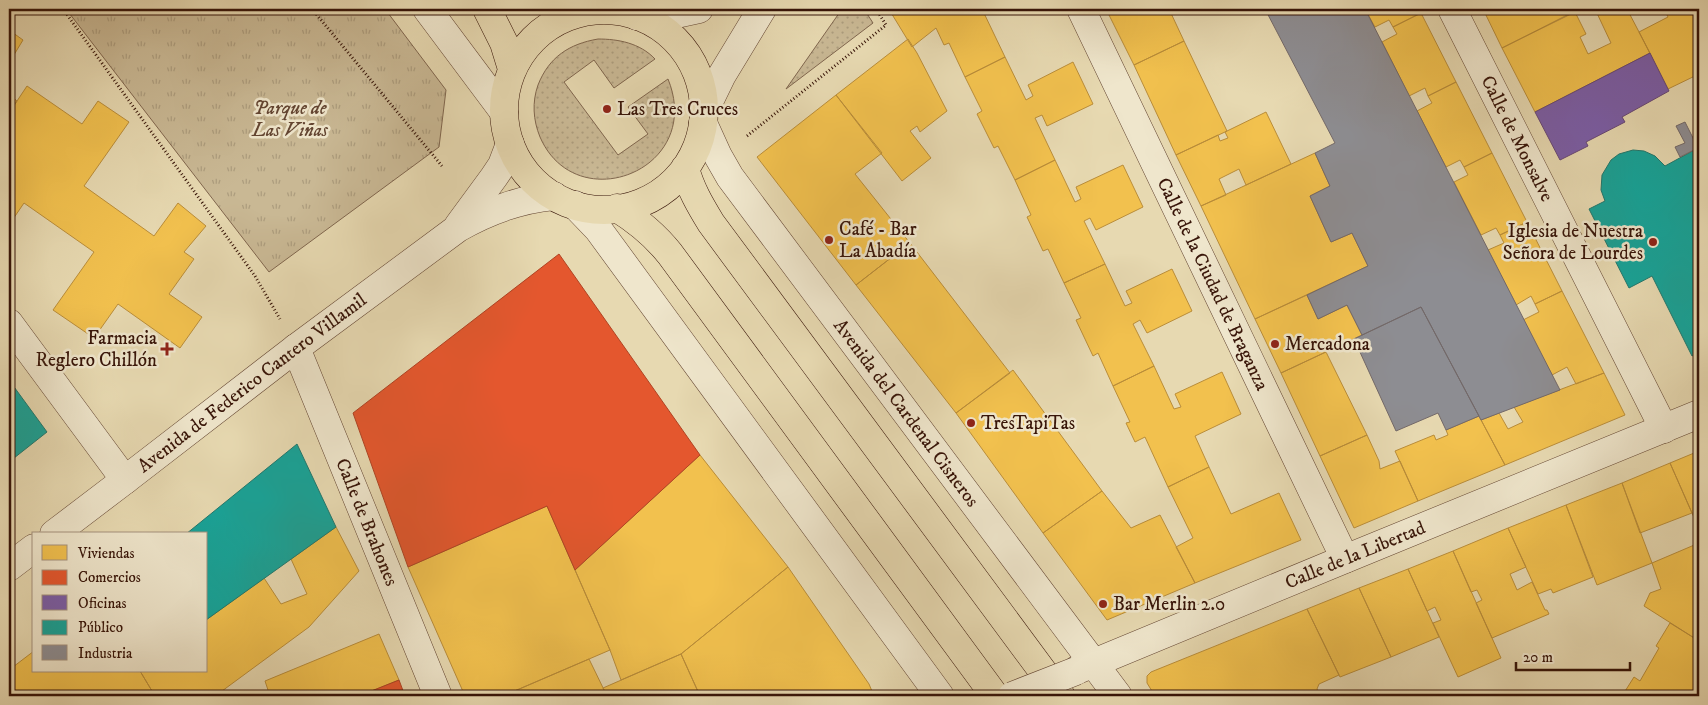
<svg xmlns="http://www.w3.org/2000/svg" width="1708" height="705" viewBox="0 0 1708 705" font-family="'IM FELL DW Pica',serif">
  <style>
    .grass { fill: url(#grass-dots); stroke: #80664e }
    .park { fill: url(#park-tufts); stroke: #80664e }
    .homes { fill: #f2c14e; stroke: #ba8d39 }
    .shops { fill: #e4572e; stroke: #b04323 }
    .offices { fill: #7b5ea7; stroke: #674877 }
    .public { fill: #17a398; stroke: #21786d }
    .industry { fill: #8d8d92; stroke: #736969 }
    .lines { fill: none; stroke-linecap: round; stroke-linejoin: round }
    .minor-casing { stroke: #634532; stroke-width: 29 }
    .tertiary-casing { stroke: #634532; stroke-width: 29 }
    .trunk-casing { stroke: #371408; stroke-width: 29 }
    .path { stroke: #371408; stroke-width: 3; stroke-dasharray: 1 2.5; stroke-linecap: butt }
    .minor { stroke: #efe6cc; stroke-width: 28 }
    .tertiary { stroke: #efe6cc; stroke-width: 28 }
    .trunk { stroke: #e7d9b1; stroke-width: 28 }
    .minor-bridge-casing { stroke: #634532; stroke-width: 29; stroke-linecap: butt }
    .minor-bridge { stroke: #efe6cc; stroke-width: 28 }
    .poi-dot { fill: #8f2418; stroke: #efe6cc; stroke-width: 2 }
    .labels { text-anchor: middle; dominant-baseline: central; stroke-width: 5; stroke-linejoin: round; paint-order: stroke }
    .park-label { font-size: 19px; font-style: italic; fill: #634532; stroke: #efe6cc }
    .poi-label { font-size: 19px; fill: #371408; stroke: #efe6cc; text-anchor: start }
    .street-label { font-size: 19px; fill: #371408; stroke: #efe6cc }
  </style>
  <defs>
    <pattern id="grass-dots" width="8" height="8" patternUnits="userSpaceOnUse" patternTransform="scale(1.25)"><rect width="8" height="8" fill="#c9b894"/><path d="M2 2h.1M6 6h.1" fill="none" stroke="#ad9d7e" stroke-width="1.8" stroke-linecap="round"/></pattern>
    <pattern id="park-tufts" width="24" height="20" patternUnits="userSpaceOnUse" patternTransform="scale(1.25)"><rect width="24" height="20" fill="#c9b894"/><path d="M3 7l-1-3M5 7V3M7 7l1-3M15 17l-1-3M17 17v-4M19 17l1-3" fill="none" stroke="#ad9d7e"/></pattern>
  </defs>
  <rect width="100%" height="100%" fill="#e7d9b1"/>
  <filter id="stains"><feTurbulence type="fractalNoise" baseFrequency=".004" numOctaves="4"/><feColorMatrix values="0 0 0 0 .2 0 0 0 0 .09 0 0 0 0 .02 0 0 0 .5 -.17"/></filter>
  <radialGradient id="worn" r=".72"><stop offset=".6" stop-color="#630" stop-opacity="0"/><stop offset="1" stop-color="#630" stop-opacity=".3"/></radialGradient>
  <path class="grass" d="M842 9H864L873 23 786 89Z
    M598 39C618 39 640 43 655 59L614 88 594 60 564 82 618 155 648 134 628 107 668 79C705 170 576 220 540 137 533 120 532 102 538 85 549 57 569 44 598 39Z"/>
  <path class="park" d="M66 9H385L446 90 439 147 269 272Z"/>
  <path class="homes" d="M893 9H982L1005 57 965 77 949 43 944 45 936 28 912 47 890 11Z
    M1106 9H1169L1184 41 1134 65Z
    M1365 9H1418L1421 13 1393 27 1389 20 1375 27Z
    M1483 9H1576L1577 10 1502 48Z
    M1595 9H1627L1650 53 1535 112 1502 48 1575 12 1586 34 1580 37 1588 54 1611 43Z
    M1664 9H1699V74L1668 89 1639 32 1668 17Z
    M1421 13 1456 82 1428 96 1425 88 1409 96 1382 42 1397 34 1393 27Z
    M9 30 23 40 9 63Z
    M908 39 917 53 947 111 920 132 917 126 910 131 931 158 902 181 836 95Z
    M1184 41 1227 131 1176 155 1134 65Z
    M1005 57 1026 100 1033 96 1028 85 1073 62 1093 104 1047 126 1042 115 1035 118 1055 160 1015 180 998 146 994 148 977 114 982 111 965 77Z
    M1456 82 1492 153 1464 167 1460 160 1446 167 1417 111 1432 103 1428 96Z
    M27 86 82 124 98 101 129 122 84 186 154 236 178 203 206 226 184 252 194 259 169 294 202 317 180 348 118 304 94 338 53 310 94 252 24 203 9 225V113Z
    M9 94 17 101 9 113Z
    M836 95 882 153 855 174 910 243 856 285 757 157Z
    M1266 112 1291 164 1246 185 1239 169 1219 179 1226 195 1201 206 1176 155 1218 135 1220 141 1228 138 1225 132Z
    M1315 153 1330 186 1310 196 1331 242 1352 233 1368 266 1255 319 1201 206Z
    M1492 153 1527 222 1500 235 1496 228 1481 235 1454 182 1468 175 1464 167Z
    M1055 160 1075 202 1081 199 1076 187 1123 165 1143 207 1096 230 1090 218 1084 221 1105 264 1064 283 1048 249 1043 251 1027 217 1031 215 1015 180Z
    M1527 222 1562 291 1535 304 1531 296 1516 305 1488 250 1504 243 1500 235Z
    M910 243 1010 373 956 413 856 285Z
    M1105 264 1125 306 1132 303 1126 291 1172 269 1192 311 1147 333 1140 320 1133 324 1154 366 1113 386 1098 353 1093 356 1076 320 1081 318 1064 283Z
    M1562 291 1604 373 1576 384 1567 367 1552 375 1523 320 1539 312 1535 304Z
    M1307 295 1318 319 1347 305 1362 335 1281 373 1255 319Z
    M1326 352 1367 435 1320 456 1281 373Z
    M1154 366 1174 409 1181 407 1175 394 1222 372 1241 414 1195 436 1209 467 1168 487 1145 437 1135 442 1126 423 1130 422 1113 386Z
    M1013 370 1102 491 1043 533 956 413Z
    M1604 373 1625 415 1505 465 1481 420 1499 413 1508 429 1523 422 1514 407Z
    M1479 416 1505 465 1418 501 1395 451 1434 435 1436 440 1448 435 1446 430Z
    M1367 435 1379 461 1380 469 1400 461 1418 501 1354 528 1320 456Z
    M1699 451V521L1696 522 1670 463Z
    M700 455 788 567 681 654 621 680 610 650 575 570Z
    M1670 463 1692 513 1640 533 1622 483Z
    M1209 467 1231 514 1279 493 1301 540 1195 583 1176 547 1193 538 1168 487Z
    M1622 483 1652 563 1597 585 1566 505Z
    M1102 491 1131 528 1160 515 1195 583 1107 620 1043 533Z
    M1566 505 1593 577 1553 593 1551 589 1538 594 1508 528Z
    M547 506 610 650 503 696H465L408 567Z
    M336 527 359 571 309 627 222 691 212 696H155L140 671H206V620L264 578 281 604 307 594 291 559Z
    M1508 528 1526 567 1510 574 1517 590 1532 582 1545 610H1547L1549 614 1492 638 1476 603 1482 600 1477 590 1471 592 1453 551Z
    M1699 543V641L1644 606 1650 593 1661 589 1652 563Z
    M1453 551 1501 658 1458 677 1433 623 1441 620 1435 607 1427 611 1408 569Z
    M788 567 869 684 874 696H700L681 654Z
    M1408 569 1439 637 1391 657 1359 588Z
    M1359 588 1391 657 1340 677 1307 609Z
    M1307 609 1339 675 1319 684 1317 689 1320 696H1155L1147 683V676L1151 672Z
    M1670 623 1699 641V696H1622L1634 677 1640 681 1659 648 1656 646Z
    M379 634 399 680 359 696H270L265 681Z
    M34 651V671H140L155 696H9V670Z
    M681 654 700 696H607L603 688Z
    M589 659 607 696H503Z"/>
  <path class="shops" d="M559 254 700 455 575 570 547 506 408 567 353 413Z
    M399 680 405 696H359Z"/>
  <path class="offices" d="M1650 53 1669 91 1622 117 1625 122 1586 142 1588 146 1560 160 1535 112Z"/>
  <path class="public" d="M1698 148 1699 151V352L1692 356 1652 276 1629 288 1589 209 1605 201 1601 190 1602 175 1611 160 1619 154 1633 150 1644 151 1655 156 1665 166Z
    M9 380 47 432 9 462Z
    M297 444 336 527 206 620V534H186Z"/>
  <path class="industry" d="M1265 9H1365L1560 390 1481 420 1421 307 1362 335 1347 305 1318 319 1307 295 1368 266 1352 233 1331 242 1310 196 1330 186 1315 153 1335 143Z
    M1685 122 1698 148 1680 157 1675 147 1685 143 1676 126Z
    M1421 307 1479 416 1446 430 1438 413 1396 431 1354 339Z"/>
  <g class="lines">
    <defs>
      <g id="minor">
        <path d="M427 9 504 112"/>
        <path id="s1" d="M1081 9 1345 559"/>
        <path id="s2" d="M1452 9 1664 429"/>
        <path id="s3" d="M703 123 718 156 730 177 1118 696"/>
        <path d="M575 205 598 229 940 696"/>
        <path d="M9 323 125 480"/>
        <path id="s4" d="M296 348 438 696"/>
        <path id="s5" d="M1077 670 1345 559 1699 414"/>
      </g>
      <g id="tertiary">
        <path d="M637 16 676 14 699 9"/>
        <path d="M704 112 722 75 762 9"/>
        <path d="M458 226 494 177 502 165 510 144"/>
        <path id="s6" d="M54 534 125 480 296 348 458 228C486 212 521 199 554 196"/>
        <path d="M9 567 34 548"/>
      </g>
      <path id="trunk" d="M487 9 504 43 512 69
        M504 110a100 100 0 1 1 200 0a100 100 0 1 1-200 0Z
        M685 168C690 188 700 205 711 223L1061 696
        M617 208C638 221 655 235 670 254L995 696"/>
    </defs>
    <use href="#minor" class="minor-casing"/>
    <use href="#tertiary" class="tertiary-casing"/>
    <use href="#trunk" class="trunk-casing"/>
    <path class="path" d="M63 9 255 276 280 319
      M312 9 442 166
      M747 136 886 25 876 9"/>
    <use href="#minor" class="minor"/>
    <use href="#tertiary" class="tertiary"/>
    <use href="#trunk" class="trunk"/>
    <defs>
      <path id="minor-bridge" d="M1012 696 1076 671"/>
    </defs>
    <use href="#minor-bridge" class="minor-bridge-casing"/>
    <use href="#minor-bridge" class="minor-bridge"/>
  </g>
  <g class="poi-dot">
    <circle cx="607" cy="109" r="5"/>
    <circle cx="829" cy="240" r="5"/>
    <circle cx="1653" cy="242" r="5"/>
    <circle cx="1275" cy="344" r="5"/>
    <path d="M164.5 341.5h5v5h5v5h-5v5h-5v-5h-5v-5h5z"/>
    <circle cx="971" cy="423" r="5"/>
    <circle cx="1103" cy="604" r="5"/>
  </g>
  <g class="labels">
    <g class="park-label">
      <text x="290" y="108">Parque de<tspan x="290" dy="22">Las Viñas</tspan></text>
    </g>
    <g class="poi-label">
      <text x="617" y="109">Las Tres Cruces</text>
      <text x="839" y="229">Café - Bar<tspan x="839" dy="22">La Abadía</tspan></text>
      <text x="1643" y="231" text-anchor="end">Iglesia de Nuestra<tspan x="1643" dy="22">Señora de Lourdes</tspan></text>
      <text x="157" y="338" text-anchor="end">Farmacia<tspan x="157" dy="22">Reglero Chillón</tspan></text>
      <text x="1285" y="344">Mercadona</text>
      <text x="981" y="423">TresTapiTas</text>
      <text x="1113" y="604">Bar Merlin 2.0</text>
    </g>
    <g class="street-label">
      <text stroke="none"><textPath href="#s2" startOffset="145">Calle de Monsalve</textPath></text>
      <text stroke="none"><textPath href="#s1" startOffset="305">Calle de la Ciudad de Braganza</textPath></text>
      <text stroke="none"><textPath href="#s6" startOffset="249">Avenida de Federico Cantero Villamil</textPath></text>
      <text stroke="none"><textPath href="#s3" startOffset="355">Avenida del Cardenal Cisneros</textPath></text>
      <text stroke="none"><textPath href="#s4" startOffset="188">Calle de Brahones</textPath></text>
      <text stroke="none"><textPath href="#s5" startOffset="301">Calle de la Libertad</textPath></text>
    </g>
  </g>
  <rect width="1708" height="705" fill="none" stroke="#e7d9b1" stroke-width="30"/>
  <rect x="10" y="10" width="1688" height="685" fill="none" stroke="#371408" stroke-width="2.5"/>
  <rect x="15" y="15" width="1678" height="675" fill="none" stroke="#371408"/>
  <rect x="32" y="532" width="175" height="140" fill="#efe6cc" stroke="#a5927e"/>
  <rect x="42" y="545" width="25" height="15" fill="#f2c14e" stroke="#a5927e"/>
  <text x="78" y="558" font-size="15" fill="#371408">Viviendas</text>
  <rect x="42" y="570" width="25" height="15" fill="#e4572e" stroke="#a5927e"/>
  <text x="78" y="582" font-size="15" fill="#371408">Comercios</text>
  <rect x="42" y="595" width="25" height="15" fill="#7b5ea7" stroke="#a5927e"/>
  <text x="78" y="608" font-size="15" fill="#371408">Oficinas</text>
  <rect x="42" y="620" width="25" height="15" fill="#17a398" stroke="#a5927e"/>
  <text x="78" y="632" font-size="15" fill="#371408">Público</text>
  <rect x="42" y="645" width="25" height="15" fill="#8d8d92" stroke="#a5927e"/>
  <text x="78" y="658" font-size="15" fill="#371408">Industria</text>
  <path d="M1516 662v8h114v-8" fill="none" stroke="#371408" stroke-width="2.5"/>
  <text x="1523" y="662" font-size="15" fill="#371408" stroke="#efe6cc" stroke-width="4" paint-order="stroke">20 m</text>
  <rect width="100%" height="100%" filter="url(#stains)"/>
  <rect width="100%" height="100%" fill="url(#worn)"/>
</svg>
